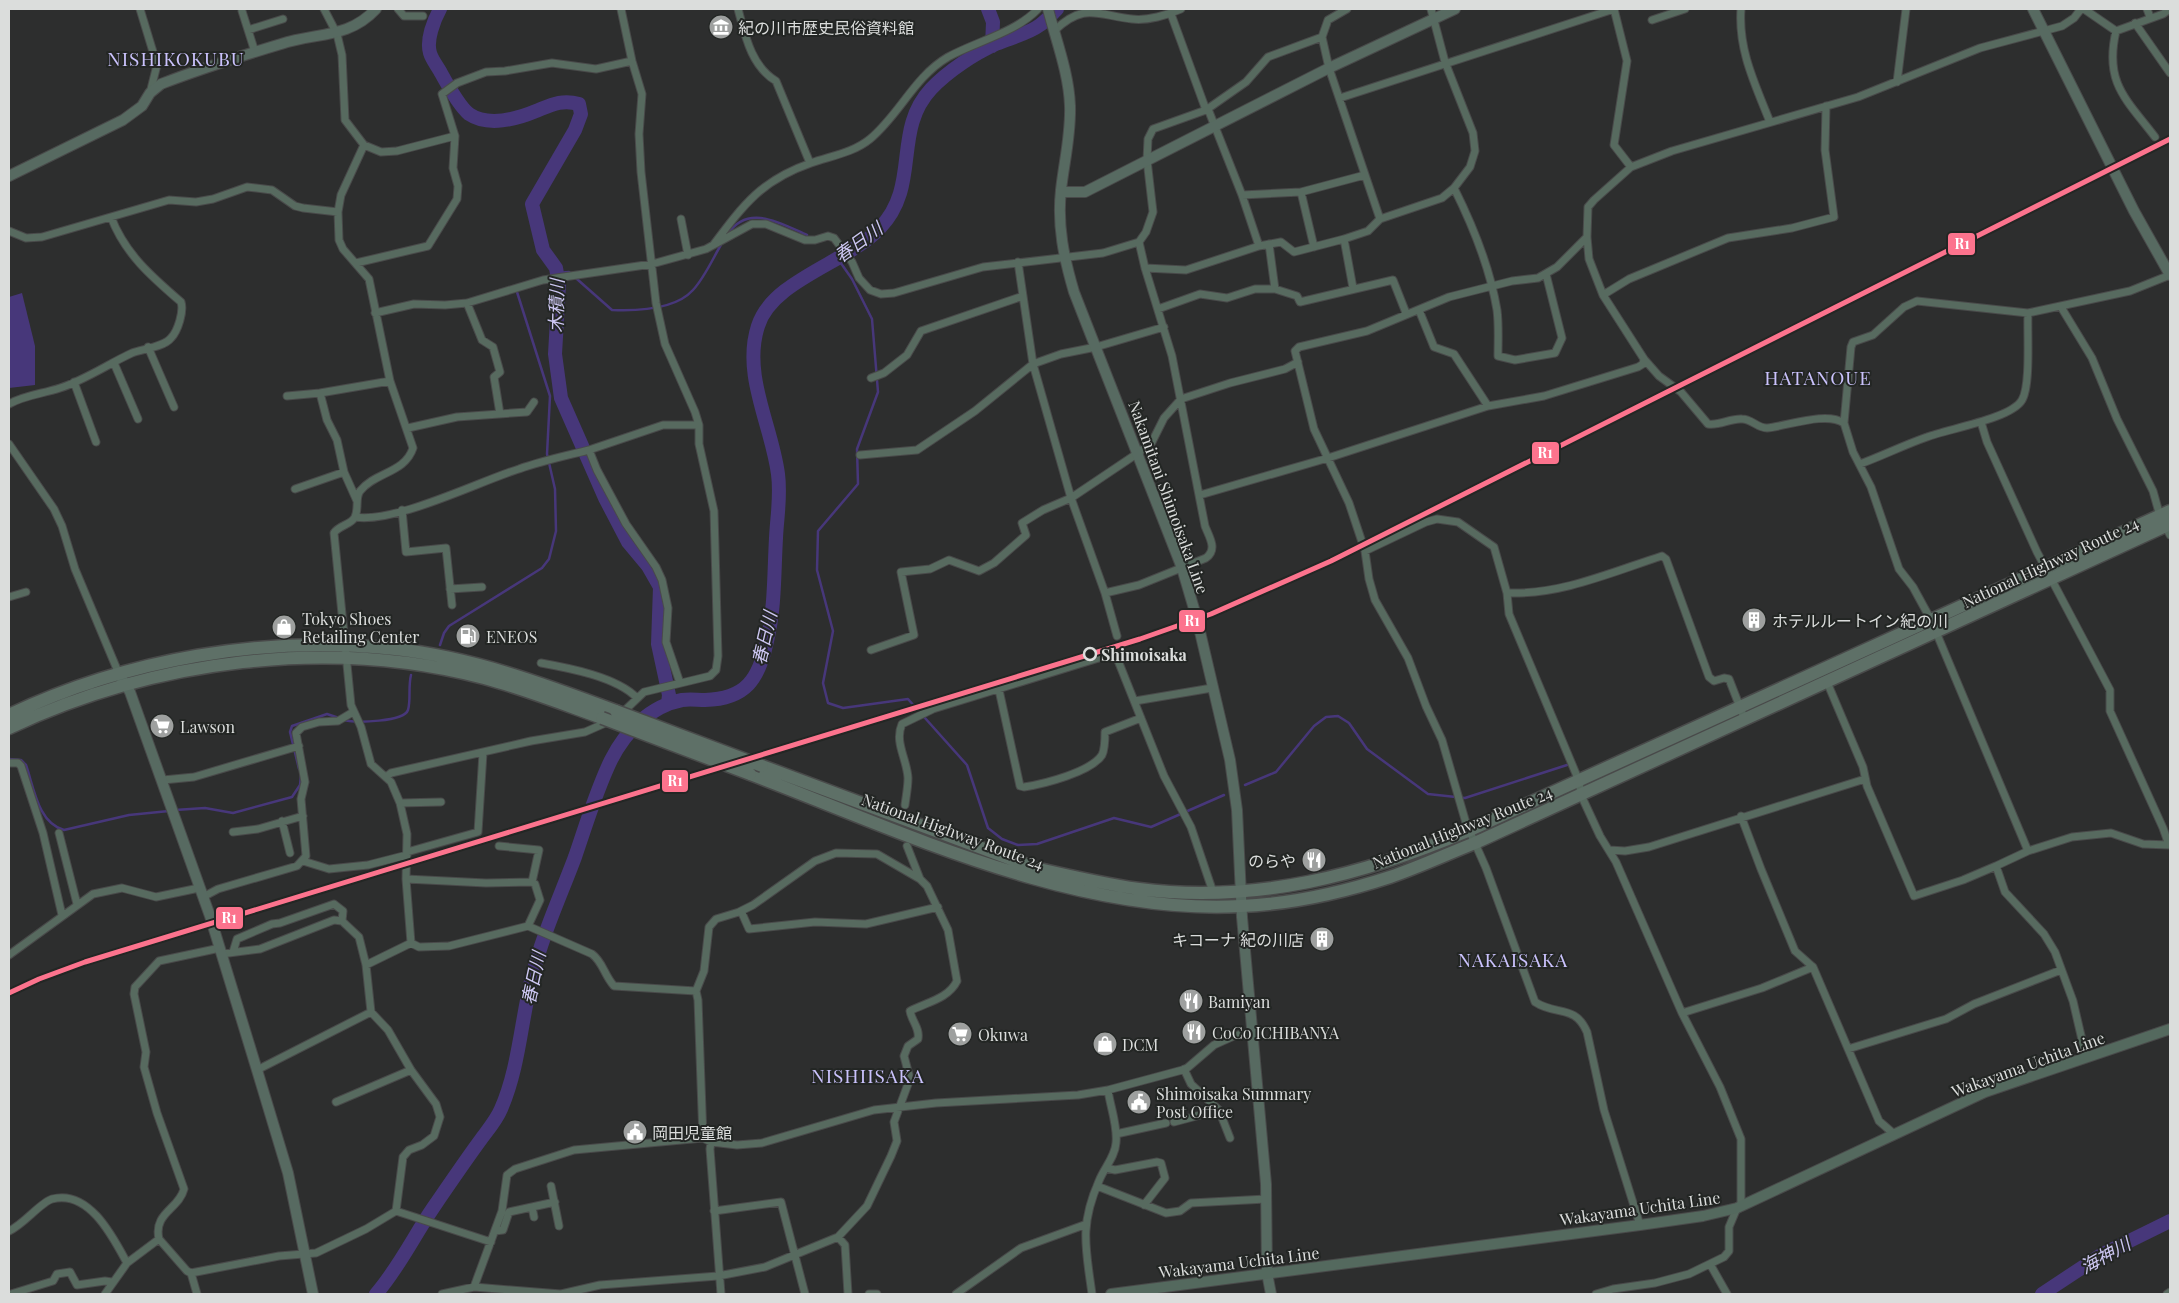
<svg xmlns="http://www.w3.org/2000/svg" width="2179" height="1303" viewBox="0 0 2179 1303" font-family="'Playfair Display','Noto Sans JP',serif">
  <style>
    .water { fill: #47377a }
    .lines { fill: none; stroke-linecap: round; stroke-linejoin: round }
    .stream { stroke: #47377a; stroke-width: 2.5 }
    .river { stroke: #47377a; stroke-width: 14 }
    .street-casing { stroke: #494a4a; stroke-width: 9 }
    .secondary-casing { stroke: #494a4a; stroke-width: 12 }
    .primary-casing { stroke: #494a4a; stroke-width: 12 }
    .highway-casing { stroke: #494a4a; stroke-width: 15 }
    .street { stroke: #576a5f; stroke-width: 7 }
    .secondary { stroke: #576a61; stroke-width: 10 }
    .primary { stroke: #54695e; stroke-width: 10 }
    .highway { stroke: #5e7067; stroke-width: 12 }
    .highway-bridge-casing { stroke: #494a4a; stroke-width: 15; stroke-linecap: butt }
    .highway-bridge { stroke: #5e7067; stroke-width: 12 }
    .rail-1-casing { stroke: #232624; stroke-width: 9 }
    .rail-1 { stroke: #fc738d; stroke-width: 5 }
    .stop-dot { fill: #232624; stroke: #dbdddc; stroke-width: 2.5 }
    .labels { text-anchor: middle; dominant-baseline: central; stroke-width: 4; stroke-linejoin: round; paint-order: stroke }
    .poi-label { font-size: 16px; fill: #dbdddc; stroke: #232624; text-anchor: start }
    .street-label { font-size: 16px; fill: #dbdddc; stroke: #232624 }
    .stop-label { font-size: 16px; font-weight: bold; fill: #dbdddc; stroke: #232624; text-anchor: start }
    .water-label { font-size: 18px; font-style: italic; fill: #cdc7f2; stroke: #232624 }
    .quarter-label { font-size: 19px; letter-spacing: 1px; fill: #cac2fc; stroke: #232624 }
    .line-badge { stroke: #232624; stroke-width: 2 }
    .badge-label { font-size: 14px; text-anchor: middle; font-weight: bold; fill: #fff }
  </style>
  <rect width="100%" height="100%" fill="#2d2e2e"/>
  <path class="water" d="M22 293 35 346V385L9 388V297Z"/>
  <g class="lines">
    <path class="stream" d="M728 234C748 203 782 224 807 235
      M838 259 852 279 872 319 878 392 857 449 858 484 818 531 817 570 833 631 823 683 828 703 843 708 908 699 967 765 988 828 1002 839 1018 845 1037 844 1114 818 1151 827 1224 795
      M557 273 569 272 612 310C637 311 675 310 693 290 705 277 713 258 722 243
      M440 645 444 633 449 626 542 568 549 559 556 531 555 489 547 454 550 396 517 292
      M344 720C356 723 404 722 408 710 411 700 408 687 411 675
      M9 759 21 760 26 765C34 788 38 823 64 830L129 815 169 811
      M299 769 290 732 292 726 327 714 339 718
      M1245 785 1276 772 1314 726 1326 717 1338 716 1349 723 1367 749 1428 794 1465 798 1567 765
      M175 810 205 808 233 813 292 797 300 785 301 775"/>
    <path class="river" d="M440 9C434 20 426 40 430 53 432 60 438 67 441 73 447 84 459 106 469 114 488 127 517 119 536 111 551 105 562 99 579 104L581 114 575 130 532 204 543 250 556 268 559 285 555 354 561 398 605 498 628 542 648 566 660 587 658 644 669 695 668 703
      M988 9 993 22 992 46
      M376 1294C398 1269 414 1236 433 1208 448 1186 463 1164 479 1142 486 1132 496 1121 501 1109 519 1068 521 1021 532 977 542 936 560 897 575 857 586 825 596 791 611 760 625 732 650 706 682 700 690 699 697 700 705 700 746 699 759 679 767 641 775 608 774 572 776 538 777 517 781 496 778 474 772 426 742 375 758 326 772 280 849 262 880 228 921 185 892 131 931 89 948 71 974 54 996 44 1010 38 1028 34 1040 25 1046 21 1052 14 1057 9
      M2042 1294 2101 1255 2170 1221"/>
    <defs>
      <path id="street" d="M140 9 157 65 150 93
        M324 9 337 34 342 55 345 120 364 145 381 152 397 151 455 136 442 94 457 83 486 72 505 71 552 63 596 69 632 61
        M398 9 404 16H423
        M738 9C745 35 751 66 776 81L810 163
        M1347 9 1328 20 1322 37 1329 68 1380 219
        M1614 9 1627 61 1614 145 1631 167
        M1741 9C1738 50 1755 84 1770 122
        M2084 9 2116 31 2163 14 2170 9
        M2147 9 2150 17
        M242 11 255 52
        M1171 14 1206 110
        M1652 20 1685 9
        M2135 23 2170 73
        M248 30 283 19
        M1054 31C1084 2 1097 15 1132 19 1147 21 1168 15 1181 9
        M2116 31C2104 83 2126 99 2155 137
        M1897 82 1906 9
        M1340 98 1614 9
        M1208 109 1242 195 1301 192 1365 175
        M364 145 341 195 338 212 339 240 343 249 369 279 390 381 413 448C405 473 375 472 360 491 355 497 359 509 355 517 351 525 339 525 334 533L351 705 361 727 371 764 391 782 400 803 407 834 406 879 411 943
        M1454 188C1473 226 1490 268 1497 310 1499 325 1498 341 1498 356L1515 360 1555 353 1562 338 1546 274
        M1301 192 1314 247
        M1242 195 1259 246
        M681 219 688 255
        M9 231 26 238 42 237 169 200 196 202 213 199 247 187 272 190 295 206 303 208 338 212
        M1587 237 1557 267 1538 278 1512 281 1449 297 1367 331 1299 347 1295 351 1314 429 1349 503 1365 551 1369 579 1375 600 1408 658 1426 706 1442 740 1466 823 1486 868 1535 1002C1556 1016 1575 1004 1587 1032L1604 1110 1640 1225
        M714 244C744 204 762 180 811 163 830 156 853 153 870 139 900 114 914 77 948 57 977 41 1015 33 1038 9
        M1269 244 1275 289
        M1018 262 1033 364 1071 498 1105 593 1117 636
        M356 263 428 246 457 199 458 186 453 168 455 136
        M1145 268 1186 270 1259 246 1281 242 1294 252 1344 239
        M1353 288 1344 239 1368 231 1380 219 1442 198 1454 188 1470 167 1475 151 1473 133 1445 62 1431 9
        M1603 295 1629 279 1728 238 1792 228 1834 217 1825 150 1826 106
        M467 303 482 340 493 347 500 372 494 377 500 414
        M2061 307 2092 358 2117 419 2153 491 2160 516 2170 535
        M1158 309 1200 294 1227 298 1255 289H1275L1297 296 1300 302 1393 280 1406 313
        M1419 310 1434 347 1454 354 1488 406
        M375 313 414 304 445 305 467 303 543 280 652 264 706 249 752 224H766L805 240H815L828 236 834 238 852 262 859 278 870 290 881 294 894 293 983 267 1103 253 1139 242 1146 232 1153 212 1147 160 1148 139 1153 129 1206 110 1246 82 1268 57 1322 37
        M148 347 174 407
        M114 363 138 419
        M871 378 884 373 907 355 921 331 1023 296
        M74 382 96 442
        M320 393 327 420 337 440 344 472 357 501
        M287 396 320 393 390 381
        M9 404C25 395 42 394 60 388 85 380 108 364 132 353 143 349 164 347 171 338 178 331 184 311 181 302 152 277 125 254 111 217
        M1981 422 1987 442 2037 552 2110 690V711L2163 828 2169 845 2170 844
        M1844 423C1826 411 1788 426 1767 428 1757 428 1752 419 1742 419 1730 418 1720 426 1708 424L1681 392 1659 376 1644 359 1603 295 1589 259 1587 237 1588 207 1594 200 1631 167 1672 151 1858 97 1980 48 2062 26 2074 18 2081 9
        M408 428 457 417 527 412 534 402
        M9 444 54 509 62 526 75 569 119 674
        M860 455 917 450 975 411 1033 364 1061 354 1096 347 1164 327
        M1860 464C1882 456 1904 445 1927 437 1947 429 2011 419 2022 400 2031 385 2027 332 2028 313
        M295 489 344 472
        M1200 495 1328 458 1488 406 1544 396 1638 367 1643 364 1644 359
        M402 510 406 552 446 548 452 605
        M355 517C394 524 480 481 519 469 541 461 565 456 589 450
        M1365 551 1426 522 1437 519 1458 522 1494 547 1507 593 1509 614 1579 781 1581 795 1600 836 1616 862 1682 1013 1720 1087 1741 1139V1206
        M450 589 482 587
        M1105 593 1139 585 1206 558C1218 549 1209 537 1205 526L1172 356 1145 268 1139 242
        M1507 593C1561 595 1612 572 1662 556L1666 559 1709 677 1714 681 1724 678 1729 679 1745 720
        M9 597 26 592
        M871 650 914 635 901 572 930 569 949 560 979 571 994 563 1026 535 1022 523 1043 510 1071 498 1138 453 1152 442 1164 418 1181 399 1230 383 1285 369 1298 362
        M541 663C569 668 617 677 637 698
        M1827 682 1863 767 1867 786 1914 896 1963 880 1996 866
        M680 683 666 642 668 608 662 580 656 567 626 524 597 470 589 450 663 425H699
        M999 690 1020 786 1024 787C1044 784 1091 772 1102 755 1105 749 1105 739 1105 732L1141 718
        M1135 701 1212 688
        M621 714 644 692 710 676 716 670 718 656 714 511 699 444V425L695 412 665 344 656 303 641 172 639 134 642 94 632 61 621 9
        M9 763H18L21 766 43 833 62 915
        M386 777 391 773 531 741 585 732 610 721
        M163 780 194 777 299 746
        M400 803 441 802
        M905 805C906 797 908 787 908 778 907 759 894 742 902 724L933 709 1115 653 1164 776 1191 827 1213 892
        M1741 816 1761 869 1795 951 1813 967 1879 1121 1894 1134
        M282 821 290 853
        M233 832 258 829 303 816
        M59 833 77 904
        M499 846 539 850 532 882
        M907 846 920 879
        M1610 850 1625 851 1649 847 1865 779
        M2028 851 2072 837 2111 833 2143 844 2169 845
        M407 852 478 832 483 753
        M303 861 329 869 368 865 407 855
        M406 879 486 883 532 882 535 884 540 900 528 926
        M203 897 218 889 297 866 306 856 301 799 305 782 296 733 302 727 319 722 338 721 353 712
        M741 911 749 929 815 922 866 924 938 907
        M411 943 419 947 449 946 528 926 592 954C603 962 604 975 614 986L696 991
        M220 948 159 961 135 987 134 994 146 1052 144 1067 157 1113 184 1189C179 1209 153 1213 159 1239L187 1271 191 1273 279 1256 316 1253 366 1229 396 1211 491 1242
        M233 952 237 939 272 924 280 923 334 904 343 911 342 921
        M221 954 260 949 334 920 342 921 359 937 366 965 371 1012 388 1030 411 1070 436 1104 440 1117 434 1136 422 1145 409 1150 403 1157 396 1211
        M9 955 93 894 122 888 156 897 199 888
        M366 965 411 943
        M1682 1013 1762 988 1813 967
        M1848 1049 1946 1019 1974 1004 2061 970
        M2086 1057 2073 1001 2055 952 2044 934 2005 892 1996 866 2028 851 1931 620 1913 587 1899 569 1871 487 1853 452 1844 423 1851 347 1853 342 1873 335 1904 307 1917 301 2028 313 2130 291 2170 275
        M257 1070 371 1012
        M336 1102 411 1070
        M1219 1110 1230 1138
        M1174 1122 1219 1110 1191 1084 1184 1069
        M1116 1134 1166 1123
        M711 1142 710 1149 721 1294
        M1106 1168 1115 1170 1157 1162 1161 1163 1165 1178 1144 1205
        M551 1186 559 1226
        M1097 1186 1166 1213 1180 1211 1191 1203 1266 1199
        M532 1207 534 1217
        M714 1211 781 1202 805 1294
        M9 1231C23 1225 41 1202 52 1199 89 1189 113 1237 127 1263
        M495 1231 503 1230 509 1212 555 1202
        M838 1237 845 1245 848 1294
        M1710 1264 1727 1294
        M191 1273 197 1294
        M474 1287 502 1211 507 1175 515 1169 574 1150 703 1138
        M11 1294 53 1281 57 1274 70 1272 77 1285 105 1281 112 1282
        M105 1294 127 1263 159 1239
        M442 1294 474 1287 561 1294 600 1285 718 1276 765 1267 838 1237 867 1206 891 1156 897 1141 894 1122 908 1084 909 1075 904 1056 908 1046 918 1039C920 1028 912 1022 910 1011 927 1002 948 999 957 981L948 930 927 886 920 879 877 854 836 853 815 861 753 905 739 912 716 919 709 927 704 971 696 991 698 1000 703 1138 711 1142 737 1145 762 1143 874 1110 936 1103 1078 1095 1108 1090 1186 1069 1214 1045 1234 1036 1252 1032
        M869 1294H877
        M956 1294 1021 1248 1084 1225
        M1092 1294C1086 1249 1079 1226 1099 1181 1104 1168 1115 1157 1116 1143 1118 1126 1110 1106 1108 1090
        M1596 1294 1613 1289 1655 1283 1689 1274 1724 1257 1729 1251V1227L1737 1208
        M2167 1294 2170 1292"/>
      <path id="secondary" d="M1048 9C1056 40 1069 74 1070 106 1071 135 1064 162 1061 190 1057 226 1064 258 1074 292L1182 568 1197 619 1230 760 1237 810 1242 917 1266 1184 1267 1273 1271 1294
        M2033 9 2134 211 2170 275
        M9 176 123 120 142 106 150 93 161 84C200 69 241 56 281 44 317 32 348 39 376 9
        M1061 192H1085L1329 68 1455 9
        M122 679 130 692 210 916 257 1070 288 1173 313 1294"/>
      <path id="primary" d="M1111 1294 1640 1225 1703 1216 1737 1208 1985 1092 2170 1029"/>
      <path id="highway" d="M9 715C127 659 265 635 395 649 471 657 544 684 616 711
        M9 728C154 660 328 637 484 678 525 689 563 704 602 718
        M762 766 1035 868C1069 876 1104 884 1139 889 1255 904 1364 875 1470 830L2170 511
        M750 774C903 832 1074 915 1241 906 1290 904 1344 892 1390 877 1419 867 1447 854 1475 843L2170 524"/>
    </defs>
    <use href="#street" class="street-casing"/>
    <use href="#secondary" class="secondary-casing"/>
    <use href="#primary" class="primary-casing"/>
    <use href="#highway" class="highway-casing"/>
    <use href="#street" class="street"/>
    <use href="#secondary" class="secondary"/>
    <use href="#primary" class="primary"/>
    <use href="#highway" class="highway"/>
    <defs>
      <path id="highway-bridge" d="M616 711 762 766
        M602 718 750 774"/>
    </defs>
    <use href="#highway-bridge" class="highway-bridge-casing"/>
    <use href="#highway-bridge" class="highway-bridge"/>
    <defs>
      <path id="rail-1" d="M9 993 39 979 85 962 1140 639 1211 614 1331 561 2170 139"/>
    </defs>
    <use href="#rail-1" class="rail-1-casing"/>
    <use href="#rail-1" class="rail-1"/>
  </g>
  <defs>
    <symbol id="museum-disc" viewBox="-11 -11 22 22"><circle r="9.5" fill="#9ea09f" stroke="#232624"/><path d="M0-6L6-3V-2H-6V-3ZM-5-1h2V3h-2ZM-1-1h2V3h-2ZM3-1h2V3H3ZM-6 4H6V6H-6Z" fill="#fff"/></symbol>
    <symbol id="building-disc" viewBox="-11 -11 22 22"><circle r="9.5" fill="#9ea09f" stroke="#232624"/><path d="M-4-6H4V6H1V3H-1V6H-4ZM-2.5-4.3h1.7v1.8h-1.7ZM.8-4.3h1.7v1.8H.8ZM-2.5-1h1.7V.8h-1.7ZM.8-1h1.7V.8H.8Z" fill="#fff"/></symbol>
    <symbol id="shop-disc" viewBox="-11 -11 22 22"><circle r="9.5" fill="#9ea09f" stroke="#232624"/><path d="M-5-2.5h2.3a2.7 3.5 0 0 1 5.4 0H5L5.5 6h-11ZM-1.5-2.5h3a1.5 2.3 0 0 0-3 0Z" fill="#fff"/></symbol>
    <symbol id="fuel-disc" viewBox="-11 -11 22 22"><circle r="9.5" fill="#9ea09f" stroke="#232624"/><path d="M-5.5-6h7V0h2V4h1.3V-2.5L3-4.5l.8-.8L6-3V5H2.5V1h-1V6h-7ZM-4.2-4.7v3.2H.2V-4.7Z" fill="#fff"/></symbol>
    <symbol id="supermarket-disc" viewBox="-11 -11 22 22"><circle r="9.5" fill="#9ea09f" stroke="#232624"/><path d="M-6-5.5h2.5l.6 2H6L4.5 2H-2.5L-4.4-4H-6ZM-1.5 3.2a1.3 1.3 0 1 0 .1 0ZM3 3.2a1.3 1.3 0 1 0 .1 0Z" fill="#fff"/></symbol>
    <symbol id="restaurant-disc" viewBox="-11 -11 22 22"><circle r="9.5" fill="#9ea09f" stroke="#232624"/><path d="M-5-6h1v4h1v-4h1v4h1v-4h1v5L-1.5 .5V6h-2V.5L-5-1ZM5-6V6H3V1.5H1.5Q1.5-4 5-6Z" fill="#fff"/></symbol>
    <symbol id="civic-disc" viewBox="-11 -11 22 22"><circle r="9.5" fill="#9ea09f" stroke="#232624"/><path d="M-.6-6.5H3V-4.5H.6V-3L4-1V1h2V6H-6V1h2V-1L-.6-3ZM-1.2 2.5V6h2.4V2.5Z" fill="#fff"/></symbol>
  </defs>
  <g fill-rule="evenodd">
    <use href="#museum-disc" x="707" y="13" width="28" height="28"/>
    <use href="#building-disc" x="1740" y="606" width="28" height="28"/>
    <use href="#shop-disc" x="270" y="613" width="28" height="28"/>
    <use href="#fuel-disc" x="454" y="622" width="28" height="28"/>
    <use href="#supermarket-disc" x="148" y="712" width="28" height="28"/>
    <use href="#restaurant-disc" x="1300" y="846" width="28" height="28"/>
    <use href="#building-disc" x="1308" y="925" width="28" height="28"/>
    <use href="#restaurant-disc" x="1177" y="987" width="28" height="28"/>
    <use href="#restaurant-disc" x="1180" y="1018" width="28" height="28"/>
    <use href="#supermarket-disc" x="946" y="1020" width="28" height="28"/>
    <use href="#shop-disc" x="1091" y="1030" width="28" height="28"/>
    <use href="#civic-disc" x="1125" y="1088" width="28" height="28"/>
    <use href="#civic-disc" x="621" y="1118" width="28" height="28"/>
  </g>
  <circle class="stop-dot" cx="1090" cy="654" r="6"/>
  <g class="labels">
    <g class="poi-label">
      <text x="738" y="27">紀の川市歴史民俗資料館</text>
      <text x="302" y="618">Tokyo Shoes<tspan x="302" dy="18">Retailing Center</tspan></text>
      <text x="1772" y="620">ホテルルートイン紀の川</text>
      <text x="486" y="636">ENEOS</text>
      <text x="180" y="726">Lawson</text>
      <text x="1296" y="860" text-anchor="end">のらや</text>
      <text x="1304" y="939" text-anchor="end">キコーナ 紀の川店</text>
      <text x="1208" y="1001">Bamiyan</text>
      <text x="1212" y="1032">CoCo ICHIBANYA</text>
      <text x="978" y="1034">Okuwa</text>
      <text x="1122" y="1044">DCM</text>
      <text x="1156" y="1093">Shimoisaka Summary<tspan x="1156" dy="18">Post Office</tspan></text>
      <text x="652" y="1132">岡田児童館</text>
    </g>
    <g class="street-label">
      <text transform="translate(1169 497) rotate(70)">Nakamitani Shimoisaka Line</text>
      <text transform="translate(2050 562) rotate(-25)">National Highway Route 24</text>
      <text transform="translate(1462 827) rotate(-22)">National Highway Route 24</text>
      <text transform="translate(953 831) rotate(20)">National Highway Route 24</text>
      <text transform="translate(2028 1064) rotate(-20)">Wakayama Uchita Line</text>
      <text transform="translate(1640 1208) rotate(-8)">Wakayama Uchita Line</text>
      <text transform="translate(1239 1262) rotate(-7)">Wakayama Uchita Line</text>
    </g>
    <g class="stop-label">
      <text x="1101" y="654">Shimoisaka</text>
    </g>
    <g class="water-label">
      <text transform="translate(858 242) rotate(-36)">春日川</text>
      <text transform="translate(556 306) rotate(-89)">木積川</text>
      <text transform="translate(764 638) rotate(-77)">春日川</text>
      <text transform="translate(533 978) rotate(-78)">春日川</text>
      <text transform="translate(2105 1255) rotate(-29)">海神川</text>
    </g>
    <g class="quarter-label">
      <text x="176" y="58">NISHIKOKUBU</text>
      <text x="1818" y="377">HATANOUE</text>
      <text x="1513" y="959">NAKAISAKA</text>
      <text x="868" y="1075">NISHIISAKA</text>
    </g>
  </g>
  <g class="line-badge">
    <rect x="1947" y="232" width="29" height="24" rx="5" fill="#fc738d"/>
    <rect x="1531" y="441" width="29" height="24" rx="5" fill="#fc738d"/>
    <rect x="1178" y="609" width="28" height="24" rx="5" fill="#fc738d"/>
    <rect x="661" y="769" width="28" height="24" rx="5" fill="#fc738d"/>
    <rect x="215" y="906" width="29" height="24" rx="5" fill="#fc738d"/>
  </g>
  <g class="badge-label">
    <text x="1962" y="249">R1</text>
    <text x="1545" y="458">R1</text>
    <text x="1192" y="626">R1</text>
    <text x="675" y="786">R1</text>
    <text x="229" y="923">R1</text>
  </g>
  <rect width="2179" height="1303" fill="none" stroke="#dbdddc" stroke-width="20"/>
</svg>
